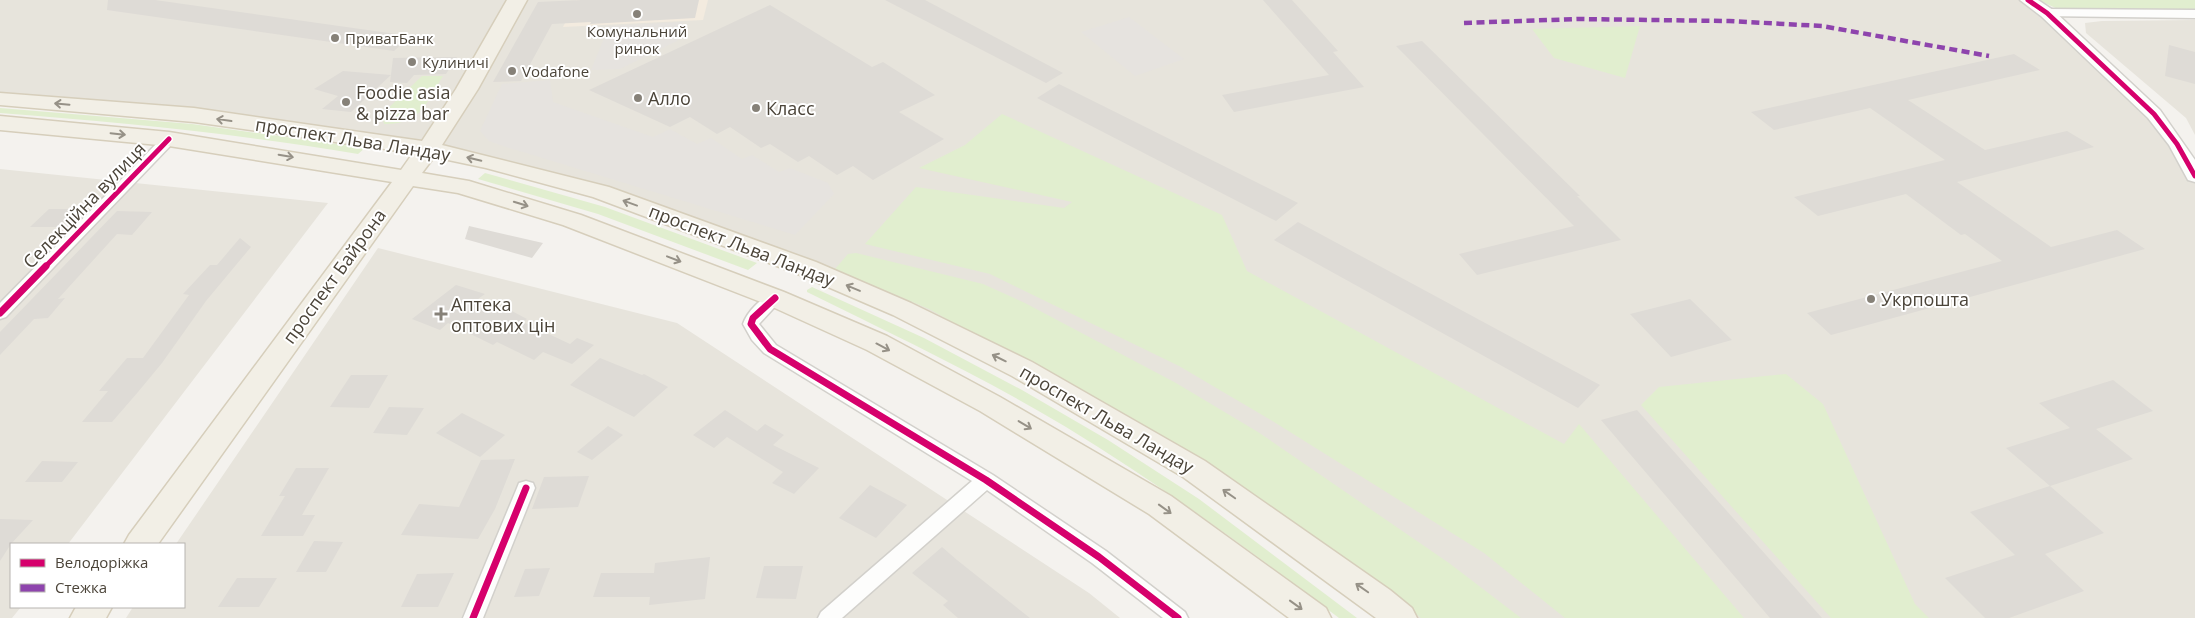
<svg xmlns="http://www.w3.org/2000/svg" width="2195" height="618" viewBox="0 0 2195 618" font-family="'Open Sans',sans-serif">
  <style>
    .residential { fill: #e7e4dc }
    .commercial { fill: #f3ebdf }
    .green { fill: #e1eecf }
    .parking { fill: #e6e3df }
    .building { fill: #dedbd6 }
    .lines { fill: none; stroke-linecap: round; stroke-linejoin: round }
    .minor-casing { stroke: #d2d0cb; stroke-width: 3 }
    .tertiary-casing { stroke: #d2d0cb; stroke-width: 3 }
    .primary-casing { stroke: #d6cebb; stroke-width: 3 }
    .minor { fill: #fdfdfc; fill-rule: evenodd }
    .tertiary { fill: #fdfdfc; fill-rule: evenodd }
    .primary { fill: #f2efe6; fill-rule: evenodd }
    .quiet { stroke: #8e44ad; stroke-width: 4.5; stroke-dasharray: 8 4.5; stroke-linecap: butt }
    .cycleway-far1-casing { stroke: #fff; stroke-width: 8 }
    .cycleway-casing { stroke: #fff; stroke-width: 10 }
    .cycleway-far1 { stroke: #d6006c; stroke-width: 5 }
    .cycleway { stroke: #d6006c; stroke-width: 7 }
    .oneway { stroke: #969187 }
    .poi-dot { fill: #868178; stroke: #fff; stroke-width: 2 }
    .labels { text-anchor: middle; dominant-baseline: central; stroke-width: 4; stroke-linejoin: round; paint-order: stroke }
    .far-poi-label { font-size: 15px; fill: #4b4439; stroke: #fff; text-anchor: start }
    .poi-label { font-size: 18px; fill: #4b4439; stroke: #fff; text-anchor: start }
    .street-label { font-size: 18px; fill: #4b4439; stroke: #fff }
  </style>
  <rect width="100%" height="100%" fill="#f4f2ee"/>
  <path class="residential" d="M0 0H2028L2141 101 2195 176V618H1400L1194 469 902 309 601 192 428 149 0 99Z
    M2195 20V135L2186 118 2086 33 2085 23 2102 21Z
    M0 169 328 203 68 544H11V607H21L12 618H0Z
    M378 248 677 323 1089 593 1120 618H126L133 607H184V544H176Z"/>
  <path class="commercial" d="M576 0H708L703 20 563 27Z"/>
  <path class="green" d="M2038 0H2195V11L2060 10Z
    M1640 26 1625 78 1554 58 1532 29Z
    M422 76H443C426 103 421 125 384 124L382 114Z
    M0 108 192 124 365 148 358 154C240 134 120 122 0 113Z
    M1002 114 1222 215 1247 271 1564 444 1579 424 1744 618H1565L1484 553 1269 419 1179 366 990 274 865 244 916 187 1064 208 1072 202 919 168 965 145Z
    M485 173 605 207 757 263 748 270 598 214 478 179Z
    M856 253 983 284 1025 303 1176 383 1258 432 1449 563 1521 618H1421L1404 604 1165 441 929 309 835 269 848 254Z
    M812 287 924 338 1022 390 1108 440 1199 499 1357 618H1339C1251 551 1161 485 1066 427 983 377 894 335 807 292V290Z
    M1786 374 1823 404 1915 604 1929 618H1831L1641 405 1659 387Z"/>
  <path class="parking" d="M1129 17 1184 59 1135 76 1081 32Z
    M683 22 677 41 620 69 591 70 609 26Z
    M550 80 553 102 653 137 670 129 697 144 711 138 742 159 752 155 779 172 790 168 828 183 834 194 795 235 506 147 489 141 480 131 502 84Z"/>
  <path class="building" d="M108 0H155L410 36 394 51 107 10Z
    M581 0H699L695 18 590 24 591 22 552 24 521 81 493 82 538 2Z
    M885 0H925L1063 73 1046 83Z
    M1263 0H1292L1338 51 1333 52 1364 87 1234 112 1222 95 1329 75Z
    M770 5 872 67 883 62 935 95 899 112 944 139 873 180 853 166 837 175 809 156 798 162 770 144 761 148 730 127 717 134 690 117 670 127 589 90Z
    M1422 41 1580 196H1577L1621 240 1477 275 1459 254 1574 226 1396 46Z
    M2169 45 2195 52V84L2165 76Z
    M2014 54 2040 70 1908 100 1985 150 2067 131 2094 147 1957 182 2051 247 2117 230 2145 249 1831 335 1807 313 2002 261 1965 234 1961 235 1906 194 1818 216 1794 197 1945 160 1870 108 1774 130 1751 112Z
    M448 57H457L446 74 414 75 407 83 390 82 391 75 351 112 322 109 338 96 314 89 343 71 391 75 393 58Z
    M1059 84 1298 203 1276 221 1037 98Z
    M49 209H76L59 227H30Z
    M117 211 152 212 132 235 117 234 58 299 65 298 48 318 34 319 0 355V332Z
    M1298 222 1600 385 1578 408 1274 240Z
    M469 226 543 243 532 258 465 239Z
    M240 238 251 247 206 301 162 363 138 392 112 422H82L108 391H99L127 358H143L189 295 183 294 210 265H217Z
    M456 285 485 294 478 299 502 306 527 319 523 322 570 344 577 338 594 345 572 364 543 352 534 360 497 342 493 345 448 323 440 330 412 319Z
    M1690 299 1732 340 1671 357 1630 314Z
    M600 358 642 375 644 374 668 387 634 417 570 385Z
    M351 375H388L369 408 330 407Z
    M2113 380 2153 411 2096 429 2133 459 2050 486 2006 448 2070 428 2039 403Z
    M389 407 424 408 407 435 373 433Z
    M725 410 757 431 765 424 784 435 773 445 819 468 794 494 772 483 783 472 727 437 714 448 693 435Z
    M1637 410 1822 618H1770L1601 420Z
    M462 413 505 435 480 457 436 433Z
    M608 426 623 435 592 460 577 452Z
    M515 459 495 509 478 539 401 535 419 504 459 507 481 460Z
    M42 461 78 462 62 482H25Z
    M296 468H329L302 515H315L303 536H261L285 496H279Z
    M589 476 578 507 532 509 544 477Z
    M870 485 907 505 876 538 839 518Z
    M2050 486 2104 533 2045 554 2084 591 2009 618H1985L1945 578 2015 555 1970 512Z
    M0 519 33 520 11 544 0 561Z
    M314 541 343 542 326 572H296Z
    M942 547 957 560 1030 618H958L943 605 948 601 912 573Z
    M710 557 705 599 649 605 650 597H593L601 573H654L655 563Z
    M764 566H803L796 599 756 598Z
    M550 568 539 596 514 597 525 569Z
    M454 573 438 607H401L417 574Z
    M237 578H277L259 607H218Z"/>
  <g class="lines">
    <defs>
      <path id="minor" d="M2047 9 2195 10V18L2043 16 2041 13 2043 10Z
        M169 135 176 139 174 142 6 317 0 319V303L164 136Z
        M775 293 781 294 783 298 759 324 776 345 993 475 1106 551 1185 612 1188 618H1163L1092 563 987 490 842 618H818L821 612 972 481 764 353 752 340 743 324C747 312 762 296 775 293Z
        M526 481 533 483 535 488 483 618H463L517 488 519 483Z"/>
      <path id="tertiary" d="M2020 0H2038L2053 10 2160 110 2195 160V182L2188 180 2169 145 2148 118 2041 16Z"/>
      <path id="primary" d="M507 0H527L478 89 442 145 609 187 816 262 911 303 1032 362 1205 461 1390 590 1412 608 1417 618H1376L1183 477 1012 376 893 315 798 274 593 197 486 168 434 157 422 173 469 181 581 215 784 292 887 336 1000 397 1171 496 1326 608 1331 618H1289L1149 514 980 411 867 350 766 304 563 225 458 193 413 186 158 544H124L129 535 392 182 169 146 0 130V116L169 132 401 170 413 153 194 122 0 105V93L194 108 422 141 456 89Z
        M76 607H112L106 618H70Z"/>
    </defs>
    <use href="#minor" class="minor-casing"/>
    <use href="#tertiary" class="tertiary-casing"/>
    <use href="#primary" class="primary-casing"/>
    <use href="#minor" class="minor"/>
    <use href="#tertiary" class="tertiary"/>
    <use href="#primary" class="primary"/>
    <path class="quiet" d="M1464 23 1578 19 1729 21 1822 26 1989 56"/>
    <defs>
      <path id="cycleway-far1" d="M2028 0 2047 13 2154 114 2177 144 2195 176
        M45 267 169 139"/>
      <path id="cycleway" d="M775 298 753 318 751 324 770 349 986 480 1099 557 1178 618
        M0 313 46 266
        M473 618 526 488"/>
    </defs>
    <use href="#cycleway-far1" class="cycleway-far1-casing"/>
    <use href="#cycleway" class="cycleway-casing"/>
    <use href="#cycleway-far1" class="cycleway-far1"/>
    <use href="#cycleway" class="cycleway"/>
  </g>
  <defs><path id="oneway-shaft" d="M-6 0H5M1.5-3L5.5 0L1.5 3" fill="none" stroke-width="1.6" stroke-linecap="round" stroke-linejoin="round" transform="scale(1.25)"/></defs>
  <g class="oneway">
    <use href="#oneway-shaft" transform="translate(62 104) rotate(-175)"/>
    <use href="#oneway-shaft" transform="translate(224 120) rotate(-172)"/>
    <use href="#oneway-shaft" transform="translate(118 134) rotate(6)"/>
    <use href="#oneway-shaft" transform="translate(286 156) rotate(10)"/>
    <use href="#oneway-shaft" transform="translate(474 159) rotate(-167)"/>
    <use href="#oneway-shaft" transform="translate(630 203) rotate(-160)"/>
    <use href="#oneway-shaft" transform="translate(521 204) rotate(17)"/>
    <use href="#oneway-shaft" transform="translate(674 259) rotate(21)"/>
    <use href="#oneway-shaft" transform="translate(853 288) rotate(-157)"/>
    <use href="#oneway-shaft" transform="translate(883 347) rotate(28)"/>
    <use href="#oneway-shaft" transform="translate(999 358) rotate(-154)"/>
    <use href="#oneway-shaft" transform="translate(1025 425) rotate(31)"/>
    <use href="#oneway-shaft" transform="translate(1229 494) rotate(-145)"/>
    <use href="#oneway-shaft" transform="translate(1165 509) rotate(36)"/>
    <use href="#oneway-shaft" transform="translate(1362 588) rotate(-145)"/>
    <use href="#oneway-shaft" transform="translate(1296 605) rotate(36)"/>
  </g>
  <g class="poi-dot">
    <circle cx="637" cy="14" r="5"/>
    <circle cx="335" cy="38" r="5"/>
    <circle cx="412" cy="62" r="5"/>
    <circle cx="512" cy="71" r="5"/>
    <circle cx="638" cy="98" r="5"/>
    <circle cx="346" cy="102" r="5"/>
    <circle cx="756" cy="108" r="5"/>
    <circle cx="1871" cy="299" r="5"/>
    <path d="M438.5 306.5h5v5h5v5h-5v5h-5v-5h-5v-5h5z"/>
  </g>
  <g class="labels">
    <g class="far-poi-label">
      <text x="637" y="31" text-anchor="middle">Комунальний<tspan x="637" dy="17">ринок</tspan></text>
      <text x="345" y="38">ПриватБанк</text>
      <text x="422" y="62">Кулиничі</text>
      <text x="522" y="71">Vodafone</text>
    </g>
    <g class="poi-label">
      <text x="356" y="92">Foodie asia<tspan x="356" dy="21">&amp; pizza bar</tspan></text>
      <text x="648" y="98">Алло</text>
      <text x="766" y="108">Класс</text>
      <text x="1881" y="299">Укрпошта</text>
      <text x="451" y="304">Аптека<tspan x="451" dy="21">оптових цін</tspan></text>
    </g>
    <g class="street-label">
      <text transform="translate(353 139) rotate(9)">проспект Льва Ландау</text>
      <text transform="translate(84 205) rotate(-46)">Селекційна вулиця</text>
      <text transform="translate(742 245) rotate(21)">проспект Льва Ландау</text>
      <text transform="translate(334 276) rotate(-54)">проспект Байрона</text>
      <text transform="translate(1107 419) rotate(30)">проспект Льва Ландау</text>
    </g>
  </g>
  <rect x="10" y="543" width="175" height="65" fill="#ffffff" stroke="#b7b4b0"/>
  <rect x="20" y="559" width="25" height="8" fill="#d6006c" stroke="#b7b4b0"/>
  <text x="55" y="568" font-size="15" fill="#4b4439">Велодоріжка</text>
  <rect x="20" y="584" width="25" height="8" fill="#8e44ad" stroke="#b7b4b0"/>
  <text x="55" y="593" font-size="15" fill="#4b4439">Стежка</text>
</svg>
